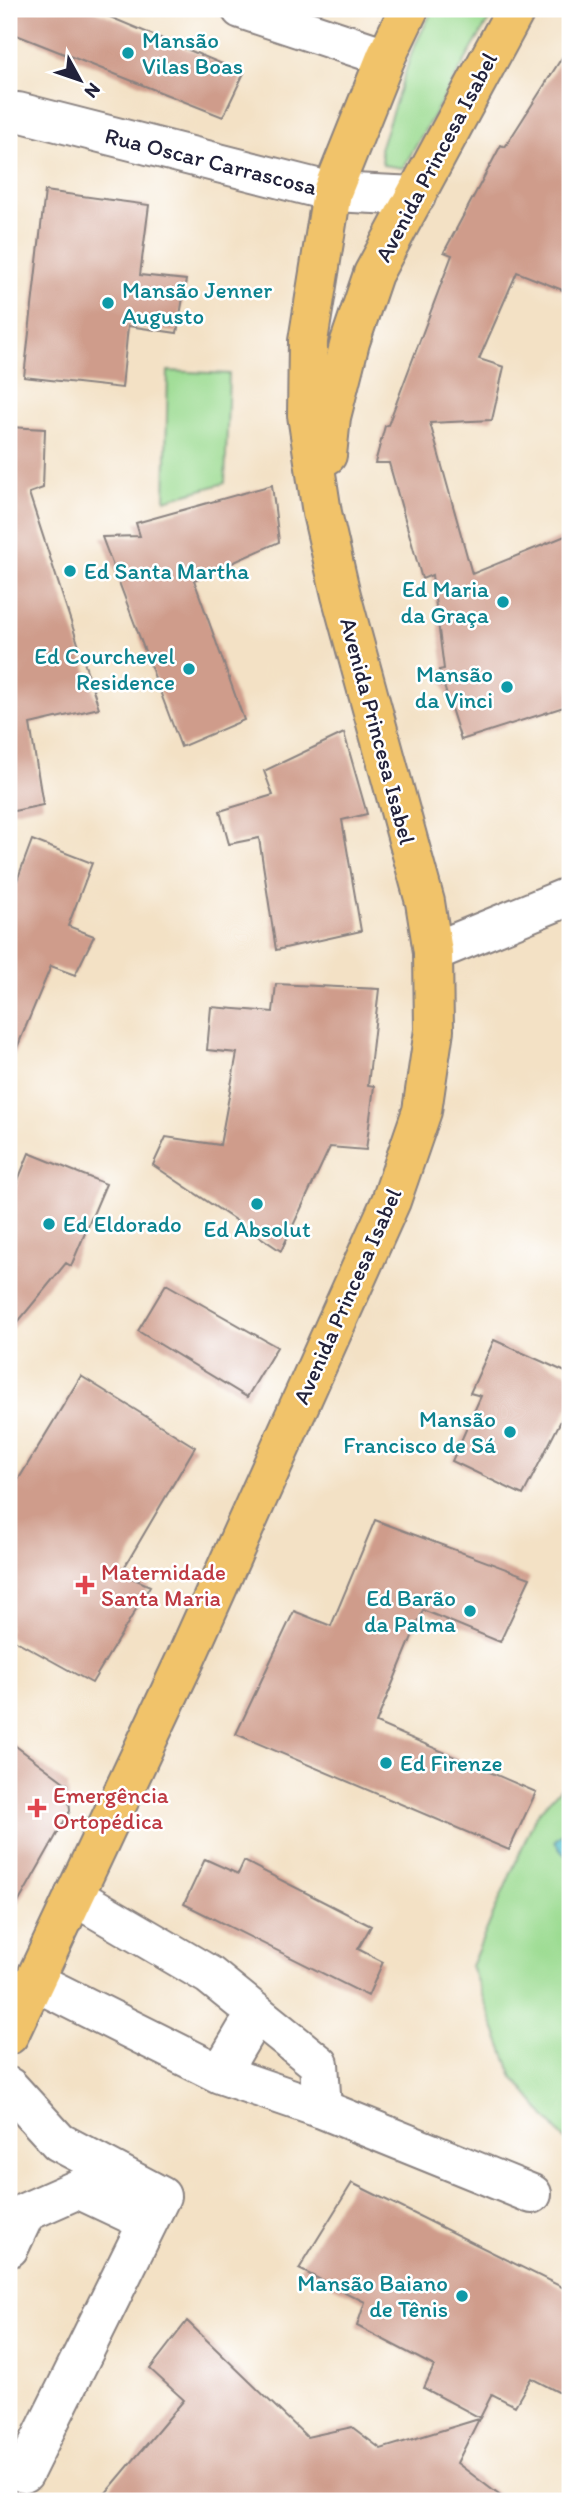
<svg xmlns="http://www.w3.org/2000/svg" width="579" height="2510" viewBox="0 0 579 2510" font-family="Itim,sans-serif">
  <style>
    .green { fill: #9bdb91; stroke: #5e7e66; stroke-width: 2 }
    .water { fill: #53c0ca; stroke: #3a7182; stroke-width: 2 }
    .building { fill: #cf9c8b }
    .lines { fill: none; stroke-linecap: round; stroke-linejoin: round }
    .minor-casing { stroke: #8a8280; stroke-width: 42 }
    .major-casing { stroke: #8a8280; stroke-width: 42 }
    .minor { stroke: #fff; stroke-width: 38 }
    .major { stroke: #f1c36a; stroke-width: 38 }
    .culture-dot { fill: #0f9aa8; stroke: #fff; stroke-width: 2.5 }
    .health-dot { fill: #e0444e; stroke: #fff; stroke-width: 2.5 }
    .labels { text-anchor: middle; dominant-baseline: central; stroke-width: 5; stroke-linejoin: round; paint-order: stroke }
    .culture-label { font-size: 23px; fill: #0d838f; stroke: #fff; text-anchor: end }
    .street-label { font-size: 23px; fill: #22223b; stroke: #fff }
    .health-label { font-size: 23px; fill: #be3a42; stroke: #fff; text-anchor: start }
  </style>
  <rect width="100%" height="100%" fill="#fff"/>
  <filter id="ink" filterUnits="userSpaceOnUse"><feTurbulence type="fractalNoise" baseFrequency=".0143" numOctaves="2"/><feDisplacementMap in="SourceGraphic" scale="14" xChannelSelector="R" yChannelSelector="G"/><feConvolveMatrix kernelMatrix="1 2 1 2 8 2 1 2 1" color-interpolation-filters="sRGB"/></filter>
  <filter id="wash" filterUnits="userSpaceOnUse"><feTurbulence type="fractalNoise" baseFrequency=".00686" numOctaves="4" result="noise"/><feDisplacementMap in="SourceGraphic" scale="28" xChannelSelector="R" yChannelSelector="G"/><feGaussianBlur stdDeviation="1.57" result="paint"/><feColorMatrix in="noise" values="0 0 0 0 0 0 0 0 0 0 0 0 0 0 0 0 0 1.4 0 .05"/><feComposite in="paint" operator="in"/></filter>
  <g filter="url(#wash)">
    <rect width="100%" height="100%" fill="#f3e1c5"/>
    <path class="green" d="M433 9H495L403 168 383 165 380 149 413 49Z
      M168 371 229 374 225 483 165 500Z
      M570 1778V2146L513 2077 471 1966 536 1815Z"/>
    <path class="water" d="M570 1827V1861L554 1841Z"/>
    <g id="blocks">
      <path class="building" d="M9 9H91L244 73 223 117 9 32Z
        M570 45V293L517 272 479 359 504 367 492 420 430 423 472 574 570 534V705L461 740 439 670 444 669 432 575 422 579 389 463H375L385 426 388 425 452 255 444 252 501 145 505 147Z
        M45 191 149 205 140 275 186 280 177 333 128 326 122 388 24 377Z
        M9 427 45 429 43 488 29 493 99 708 30 724 43 805 9 812Z
        M272 485 279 542 194 580 244 720 181 747 102 537 140 536 136 523Z
        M344 733 367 814 342 820 361 931 276 950 259 838 229 844 220 811 273 795 264 771Z
        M32 840 92 863 68 926 94 936 75 975 51 966 9 1067V902Z
        M276 984 379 989 368 1085 374 1086 366 1150 330 1147 281 1251 153 1165 166 1137 220 1145 237 1053 207 1050 211 1007 273 1012Z
        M29 1153 106 1184 71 1266 66 1263 9 1333V1202Z
        M166 1284 277 1347 247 1397 138 1331Z
        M494 1340 570 1374V1403L523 1495 452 1461 481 1396 470 1393Z
        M81 1376 195 1447 121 1573 150 1586 92 1683 9 1637V1495Z
        M375 1520 530 1578 500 1642 423 1610 376 1723 536 1792 509 1850 236 1734 294 1611 331 1626Z
        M9 1741 68 1785 70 1811 9 1919Z
        M205 1859 238 1874 244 1861 371 1926 358 1949 383 1962 368 1996 184 1904Z
        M352 2183 570 2291V2398L531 2378 515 2406 492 2394 480 2418 424 2388 434 2366 357 2326 365 2302 299 2269Z
        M187 2321 307 2437 352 2427 381 2449 479 2419 457 2463 507 2501H99L184 2400 150 2369Z"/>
    </g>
  </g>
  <g filter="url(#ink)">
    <use href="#blocks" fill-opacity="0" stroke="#8a8280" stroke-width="2"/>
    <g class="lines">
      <defs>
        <path id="minor" d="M241 9 386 57
          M9 114 18 112 332 192 416 196
          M433 952 570 896
          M74 1896 209 1975 319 2064 322 2109
          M34 1981 220 2074 322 2109 532 2194
          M220 2074 246 2030
          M9 2087 59 2142 161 2196 24 2473 9 2466
          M9 2248 26 2212 78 2189 148 2222"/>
        <path id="major" d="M327 455 331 417 350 342 373 274 516 9
          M9 2035 186 1658 391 1201 422 1111 434 1030 433 952 425 902 341 595 322 513 307 415 308 341 332 192 386 57 409 9"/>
      </defs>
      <use href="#minor" class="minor-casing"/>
      <use href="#major" class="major-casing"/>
      <use href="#minor" class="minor"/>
      <use href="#major" class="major"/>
    </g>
  </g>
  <g class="culture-dot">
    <circle cx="128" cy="53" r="7"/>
    <circle cx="108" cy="303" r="7"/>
    <circle cx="70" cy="571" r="7"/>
    <circle cx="503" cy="602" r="7"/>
    <circle cx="189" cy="669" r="7"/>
    <circle cx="507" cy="687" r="7"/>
    <circle cx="257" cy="1204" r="7"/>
    <circle cx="49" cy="1224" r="7"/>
    <circle cx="510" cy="1432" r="7"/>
    <circle cx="470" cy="1611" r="7"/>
    <circle cx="386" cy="1763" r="7"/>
    <circle cx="462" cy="2296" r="7"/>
  </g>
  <g class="health-dot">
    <path d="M81.5 1574.5h7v7h7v7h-7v7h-7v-7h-7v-7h7z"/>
    <path d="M33.5 1797.5h7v7h7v7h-7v7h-7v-7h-7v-7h7z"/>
  </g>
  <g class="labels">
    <g class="culture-label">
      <text x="142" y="40" text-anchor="start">Mansão<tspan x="142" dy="26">Vilas Boas</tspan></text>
      <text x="122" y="290" text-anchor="start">Mansão Jenner<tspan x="122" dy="26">Augusto</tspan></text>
      <text x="84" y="571" text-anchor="start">Ed Santa Martha</text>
      <text x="489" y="589">Ed Maria<tspan x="489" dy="26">da Graça</tspan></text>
      <text x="175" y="656">Ed Courchevel<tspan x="175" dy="26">Residence</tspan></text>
      <text x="493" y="674">Mansão<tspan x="493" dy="26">da Vinci</tspan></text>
      <text x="63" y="1224" text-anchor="start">Ed Eldorado</text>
      <text x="257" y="1229" text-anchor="middle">Ed Absolut</text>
      <text x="496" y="1419">Mansão<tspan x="496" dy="26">Francisco de Sá</tspan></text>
      <text x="456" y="1598">Ed Barão<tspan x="456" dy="26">da Palma</tspan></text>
      <text x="400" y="1763" text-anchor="start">Ed Firenze</text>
      <text x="448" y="2283">Mansão Baiano<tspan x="448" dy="26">de Tênis</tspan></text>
    </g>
    <g class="street-label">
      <text transform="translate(436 157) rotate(-62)">Avenida Princesa Isabel</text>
      <text transform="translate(211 161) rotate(14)">Rua Oscar Carrascosa</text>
      <text transform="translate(378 731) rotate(75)">Avenida Princesa Isabel</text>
      <text transform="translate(347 1296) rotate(-66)">Avenida Princesa Isabel</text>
    </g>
    <g class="health-label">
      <text x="101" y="1572">Maternidade<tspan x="101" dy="26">Santa Maria</tspan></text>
      <text x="53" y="1795">Emergência<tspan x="53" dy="26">Ortopédica</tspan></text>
    </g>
  </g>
  <rect width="579" height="2510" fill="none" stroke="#fff" stroke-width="35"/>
  <g transform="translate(80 80) rotate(130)" stroke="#ffffff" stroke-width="5" paint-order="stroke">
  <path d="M0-5L12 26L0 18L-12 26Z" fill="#22223b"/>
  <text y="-10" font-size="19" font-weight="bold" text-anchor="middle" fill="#22223b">N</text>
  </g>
</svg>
